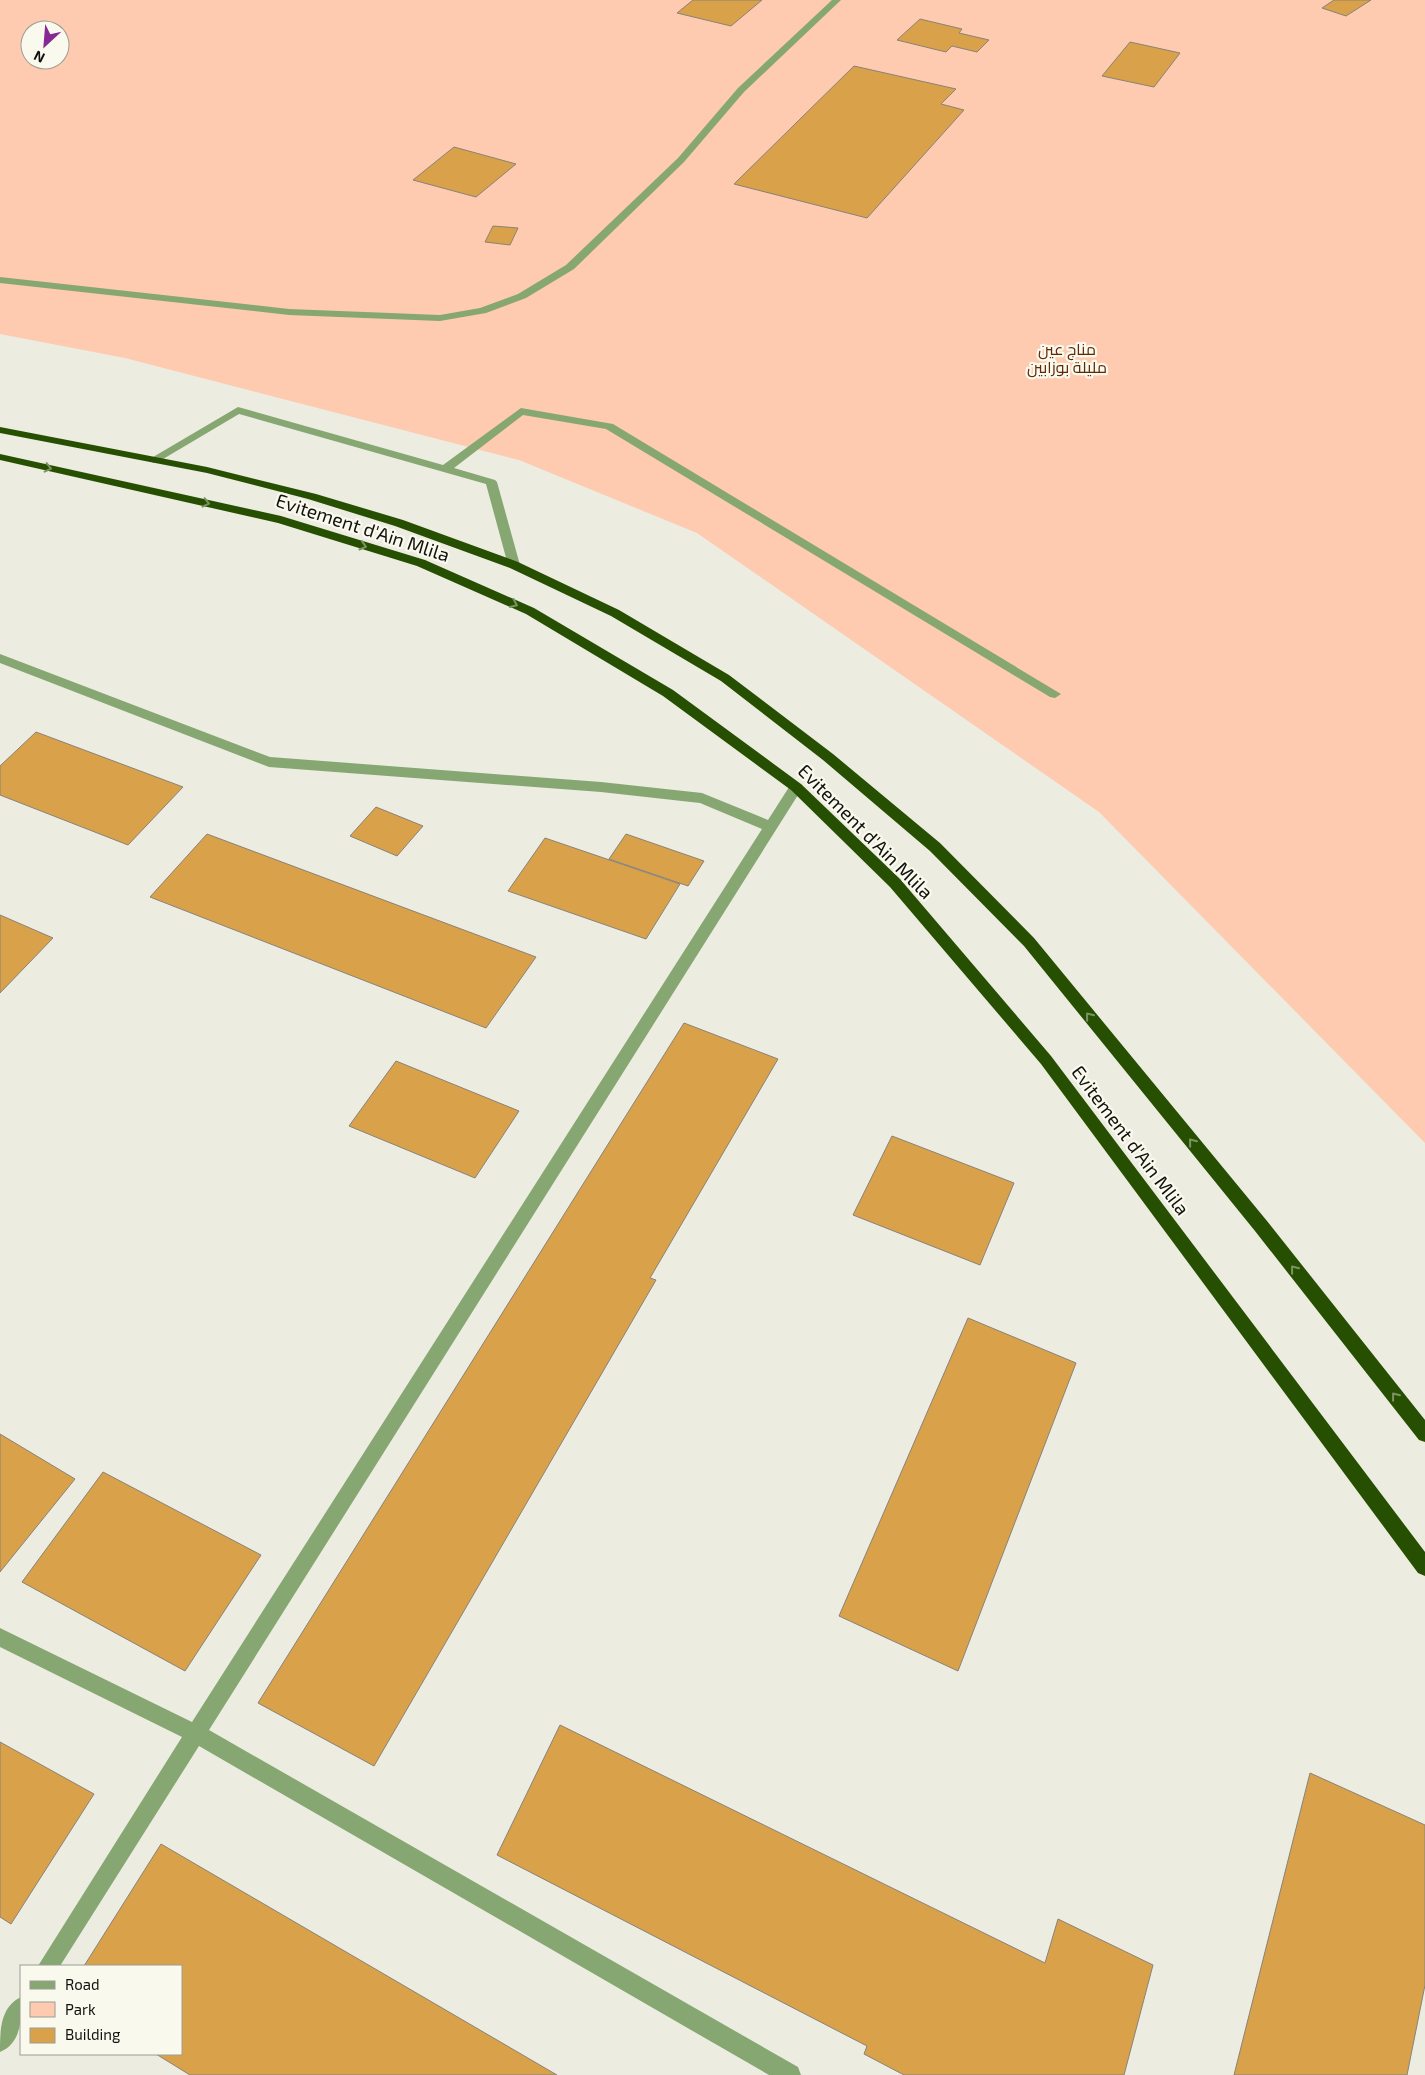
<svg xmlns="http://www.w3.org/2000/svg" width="1425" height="2075" viewBox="0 0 1425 2075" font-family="'Exo 2',Cairo,sans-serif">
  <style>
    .green { fill: #fecab0; fill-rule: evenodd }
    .building { fill: #d9a24a; stroke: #888279 }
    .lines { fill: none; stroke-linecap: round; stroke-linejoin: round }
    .minor { fill: #86a772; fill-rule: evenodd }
    .highway { fill: #274f01; fill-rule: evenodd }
    .oneway { stroke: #7b9360 }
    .labels { text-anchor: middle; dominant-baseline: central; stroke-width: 4.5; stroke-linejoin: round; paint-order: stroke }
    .far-park-label { font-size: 16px; fill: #602905; stroke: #f9f9ee }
    .street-label { font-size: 19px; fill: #11110d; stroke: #f9f9ee }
  </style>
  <rect width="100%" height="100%" fill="#ecece1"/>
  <path class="green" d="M0 0H1425V1143L1099 812 697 533 519 460 125 358 0 334ZM30 30H60V60H30Z"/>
  <path class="building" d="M693 0H762L731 26 677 13Z
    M1334 0H1371L1346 16 1322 8Z
    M920 19 962 29 959 33 989 40 977 52 952 46 946 52 897 40Z
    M1130 42 1180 53 1154 87 1102 76Z
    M854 66 956 89 941 104 964 110 867 218 734 184Z
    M454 147 516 164 476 197 413 180Z
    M493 226 518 228 510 245 485 242Z
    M36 732 183 787 128 845 0 795V766Z
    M376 807 423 826 397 856 350 836Z
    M207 834 536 957 486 1028 150 897Z
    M626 834 704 861 688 886 609 859Z
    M545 838 680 884 646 939 508 891Z
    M0 915 53 938 0 993Z
    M684 1023 778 1059 650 1278 656 1280 374 1766 258 1703Z
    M396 1061 519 1111 475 1178 349 1126Z
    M892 1136 1014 1183 980 1265 853 1215Z
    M968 1318 1076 1363 958 1671 839 1616Z
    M0 1434 75 1479 0 1572Z
    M103 1472 261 1555 185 1671 22 1582Z
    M560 1725 1045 1963 1058 1919 1153 1965 1124 2075H904L864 2054 867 2046 497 1855Z
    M0 1742 94 1794 11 1924 0 1917Z
    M1310 1773 1425 1825V1985L1407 2075H1234Z
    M161 1844 557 2075H190L156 2054H181V1966H84Z"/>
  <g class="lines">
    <path class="minor" d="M832 0H841L744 92 684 162 574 269 526 298 486 313 440 321 289 315 0 283V277L289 309 440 315 480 308 518 294 566 265 678 158 738 88Z
      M238 407 443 465 521 408 613 424 1061 694 1055 698 1050 697 606 429 523 415 454 468 495 480 497 482 520 565 514 569 508 565 486 484 239 414 158 462 154 463 148 460Z
      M0 654 270 757 601 782 702 793 768 820 791 784H801L803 787 209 1730 798 2067 801 2075H769L199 1746 60 1966H38L182 1737 0 1647V1628L192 1722 762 829 700 803 601 792 269 767 0 663Z
      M21 1997C22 2017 22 2043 0 2052 0 2031 0 2007 21 1997Z"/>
    <path class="highway" d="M0 427 207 467 316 494 403 520 518 562 619 610 729 675 833 754 940 843 1034 938 1267 1221 1425 1420V1442L1419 1440 1255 1231 1024 946 930 851 823 760 721 681 611 616 510 568 395 526 308 499 207 473 0 433Z
      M0 454 281 516 425 560 534 608 673 690 801 784 900 879 1051 1056 1425 1552V1576L1418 1573 1041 1064 890 887 791 790 663 696 526 614 417 566 278 523 0 460Z"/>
  </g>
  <defs><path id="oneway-chevron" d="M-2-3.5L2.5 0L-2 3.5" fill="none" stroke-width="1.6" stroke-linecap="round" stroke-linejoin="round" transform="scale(1.25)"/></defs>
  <g class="oneway">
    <use href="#oneway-chevron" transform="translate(48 468) rotate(13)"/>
    <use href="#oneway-chevron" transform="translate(206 503) rotate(13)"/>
    <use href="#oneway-chevron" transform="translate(363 546) rotate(17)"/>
    <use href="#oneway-chevron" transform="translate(514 604) rotate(24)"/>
    <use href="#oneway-chevron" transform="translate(1089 1016) rotate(-129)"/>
    <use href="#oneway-chevron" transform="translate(1192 1142) rotate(-129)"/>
    <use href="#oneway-chevron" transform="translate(1294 1269) rotate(-128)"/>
    <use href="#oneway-chevron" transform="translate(1395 1396) rotate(-128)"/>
  </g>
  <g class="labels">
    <g class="far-park-label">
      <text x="1067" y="348">مناج عين<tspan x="1067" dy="18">مليلة بوزابين</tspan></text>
    </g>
    <g class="street-label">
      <text transform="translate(363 527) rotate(18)">Evitement d'Ain Mlila</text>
      <text transform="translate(866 831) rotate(45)">Evitement d'Ain Mlila</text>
      <text transform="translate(1131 1140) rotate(53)">Evitement d'Ain Mlila</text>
    </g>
  </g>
  <rect x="20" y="1965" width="162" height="90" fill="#f9f9ee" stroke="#9c9c94"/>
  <rect x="30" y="1981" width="25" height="8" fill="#86a772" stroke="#9c9c94"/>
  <text x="65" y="1990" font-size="15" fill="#11110d">Road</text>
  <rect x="30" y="2002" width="25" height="15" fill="#fecab0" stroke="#9c9c94"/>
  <text x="65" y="2015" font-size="15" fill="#11110d">Park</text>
  <rect x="30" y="2028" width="25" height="15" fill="#d9a24a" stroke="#9c9c94"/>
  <text x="65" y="2040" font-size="15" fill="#11110d">Building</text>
  <g transform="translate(45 45) rotate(206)"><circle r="24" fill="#f9f9ee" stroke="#9c9c94"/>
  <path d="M0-4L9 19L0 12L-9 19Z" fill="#862995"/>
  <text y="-8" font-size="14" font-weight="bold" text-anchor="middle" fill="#11110d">N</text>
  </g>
</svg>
